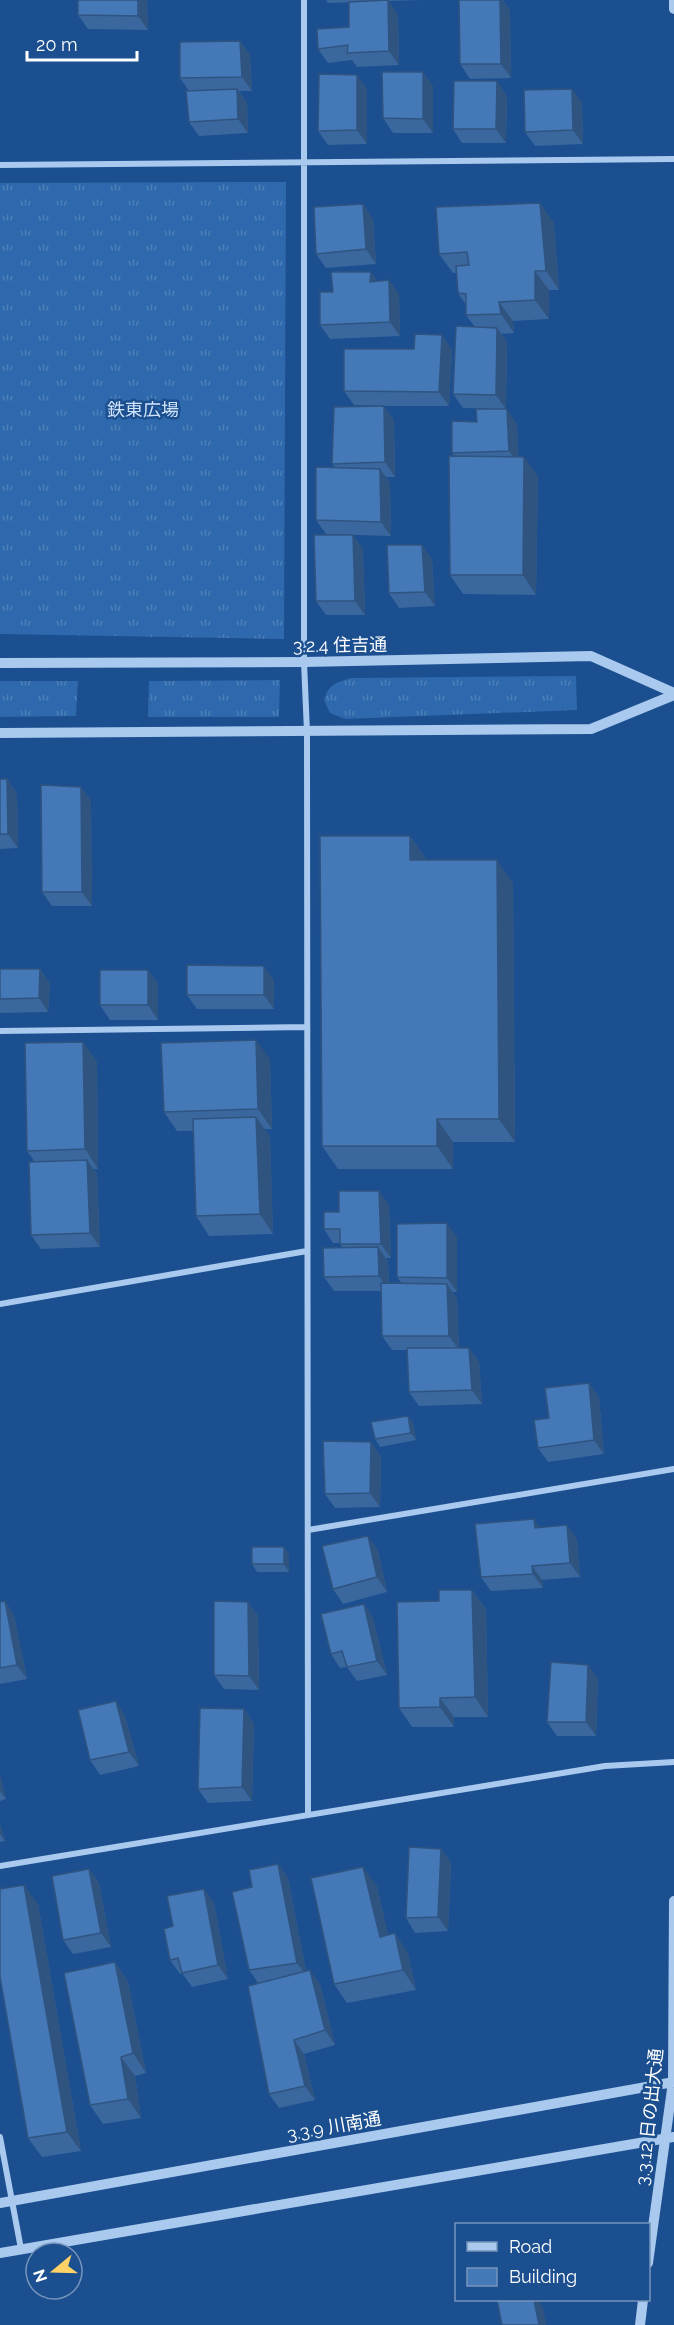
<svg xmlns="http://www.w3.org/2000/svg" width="674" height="2325" viewBox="0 0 674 2325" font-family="Raleway,'Noto Sans JP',sans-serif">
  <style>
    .grass { fill: url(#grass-tufts) }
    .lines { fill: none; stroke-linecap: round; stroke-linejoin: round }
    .minor { stroke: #a9c9ee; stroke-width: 6 }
    .tertiary { stroke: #a9c9ee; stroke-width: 10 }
    .wall { fill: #3a679d }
    .shaded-wall { fill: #305480 }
    .building { fill: #4478b7; stroke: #305480; stroke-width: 1.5 }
    .labels { text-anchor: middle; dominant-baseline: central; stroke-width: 5; stroke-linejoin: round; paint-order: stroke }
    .park-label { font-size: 18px; fill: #cfe3fa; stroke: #1b4f8f }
    .street-label { font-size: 18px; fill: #fff; stroke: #1b4f8f }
  </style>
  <defs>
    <pattern id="grass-tufts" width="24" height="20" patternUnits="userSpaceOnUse" patternTransform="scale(1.5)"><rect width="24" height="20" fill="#2e69ad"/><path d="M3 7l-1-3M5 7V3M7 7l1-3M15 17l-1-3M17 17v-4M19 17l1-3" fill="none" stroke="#4d80b9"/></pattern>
  </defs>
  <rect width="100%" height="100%" fill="#1b4f8f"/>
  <path class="grass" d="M286 182 284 639 0 634V183Z
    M576 676 577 710 345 719 330 713 324 700C329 684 336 682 352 678Z
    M280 680 279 717H148L149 681Z
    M0 681H78L76 716 0 717Z"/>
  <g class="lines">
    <path class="minor" d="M304 0V662L307 732 308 1815
      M0 165 674 159
      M0 1031 307 1027
      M0 1304 307 1251
      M308 1530 674 1469
      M0 1866 605 1766 674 1762
      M0 2137 21 2249"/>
    <path class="tertiary" d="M674 0V9
      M0 663 304 662 591 656 674 693
      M0 733 591 729 674 695
      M0 2203 674 2082
      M0 2253 674 2137
      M648 2263 673 2082 674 1901
      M640 2325 643 2300"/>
  </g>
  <path class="wall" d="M147 0 148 30 88 29 78 15Z
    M326 0H423L388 1 398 15 399 65 357 67 352 60 328 63 318 49 349 27 361 2 328 3Z
    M459 0H503L510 10 511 78 470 79 460 64Z
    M240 41 250 55 252 91H239L247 103 248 133 199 136 189 122V91L180 78Z
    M433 86V133H393L383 118Z
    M367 89V144L328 145 318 131Z
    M507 96 506 143H462L453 129Z
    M582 103 583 144 535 146 525 132Z
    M373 219 376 264 326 268 316 254Z
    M554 223 559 290H549V319L513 321 514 333 501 334 507 342 506 409 463 408 453 394 475 327 466 315V305L458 293 456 273H453L439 254Z
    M371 272 377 282 399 294 400 336 330 339 320 325 333 292Z
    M442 335 452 350 449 406H384L394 420 395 477H386L390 483 391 536 326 534 316 520 335 467 332 464 379 406 354 405 344 391 414 349Z
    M517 424 518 457 538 476 536 595 463 594 450 575 454 456 452 453Z
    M353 535 363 549 365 615H326L316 601Z
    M422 545 432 560 435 606 399 608 389 593Z
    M0 779H7L17 794 18 848 0 849Z
    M81 787 91 801 92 906H52L42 892Z
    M410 836 426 859V860L513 883 515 1142H453V1169H338L322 1146Z
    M0 969H40L50 984 48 1012 0 1013Z
    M148 970 158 984V1020H110L100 1005Z
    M274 980V1009H197L187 995Z
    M83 1042 97 1062 98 1169H93L97 1174 100 1247 41 1249 31 1235 34 1161 27 1151Z
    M270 1059 272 1129H264L270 1136 273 1234 209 1236 196 1216 193 1131H177L164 1112Z
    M389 1205 391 1258H386L388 1262 389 1283 402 1284 397 1277 457 1237V1292H452L457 1298 459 1348H469L479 1362 482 1404 419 1406 409 1392 407 1350H392L382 1336 381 1291H334L324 1277 342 1248 340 1243H333L324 1229 339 1212Z
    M589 1383 599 1397 604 1454 548 1462 538 1448Z
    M408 1416 413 1423 416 1440 380 1447 375 1439Z
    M371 1442 381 1457 380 1507 335 1508 325 1494Z
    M534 1519 540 1528 577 1539 580 1577 542 1580 543 1588 491 1591 481 1577Z
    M284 1547 289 1555V1572H257L252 1564Z
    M378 1550 387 1592 343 1604 333 1589Z
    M472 1590 486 1609 488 1717H454V1727H412L399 1708 439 1601Z
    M5 1601 14 1615 27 1679 0 1684V1602Z
    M248 1602 258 1616 259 1690 224 1689 214 1675Z
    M364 1604 373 1618 387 1675 357 1681 347 1667 340 1668 331 1654Z
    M598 1679 596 1736H557L547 1722Z
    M244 1709 254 1724 252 1801 208 1803 198 1789Z
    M125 1716 139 1766 100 1775 90 1760Z
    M0 1776 6 1799 0 1801Z
    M0 1824 5 1841 0 1842Z
    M441 1849 451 1863 448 1931 415 1933 406 1918Z
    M278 1864 288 1878 306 1971 320 1984 335 2045 304 2054 315 2100 279 2108 269 2094 258 1983 249 1970 252 1887Z
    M89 1869 99 1883 111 1947 73 1954 63 1940Z
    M377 1886 388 1935 408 1953 416 1990 347 2003 334 1984Z
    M214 1903 228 1979 192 1987 182 1973 180 1974 170 1960 173 1926Z
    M38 1904 81 2151 42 2157 28 2138Z
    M115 1962 128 1982 146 2073 135 2076 141 2118 103 2124 90 2105Z"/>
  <path class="shaded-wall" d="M138 0H147L148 30 138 16Z
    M388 0 398 15 399 65 389 51Z
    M500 0H503L510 10 511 78 501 64Z
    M240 41 250 55 252 91 242 77Z
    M423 72 433 86V133L423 119Z
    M357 75 367 89V144L357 130Z
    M497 81 507 96 506 143 496 129Z
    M237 89 247 103 248 133 238 119Z
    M572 89 582 103 583 144 573 130Z
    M540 203 554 223 559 290 546 271Z
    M363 204 373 219 376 264 366 249Z
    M535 271 549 290V319L535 300Z
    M371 272 381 286 370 282Z
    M389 280 399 294 400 336 390 322Z
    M499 302 513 321 514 333 501 314Z
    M497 328 507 342 506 409 496 395Z
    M442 335 452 350 449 406 439 392Z
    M384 406 394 420 395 477 385 462Z
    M507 409 517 424 519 466 509 451Z
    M524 457 538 476 536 595 523 575Z
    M380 469 390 483 391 536 381 522Z
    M353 535 363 549 365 615 355 601Z
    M422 545 432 560 435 606 425 592Z
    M7 779 17 794 18 848 8 834Z
    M81 787 91 801 92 906 82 892Z
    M410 836 426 859V883L410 860Z
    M497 860 513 883 515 1142 499 1119Z
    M264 966 274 980V1009L264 995Z
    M40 969 50 984 48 1012 39 998Z
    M148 970 158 984V1020L148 1005Z
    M256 1040 270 1059 272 1129 258 1109Z
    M83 1042 97 1062 98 1169 85 1149Z
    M256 1117 270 1136 273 1234 260 1214Z
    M437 1119 453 1142V1169L437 1146Z
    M87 1160 97 1174 100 1247 90 1233Z
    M379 1191 389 1205 391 1258 381 1244Z
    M447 1223 457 1237V1292L447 1278Z
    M378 1247 388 1262 389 1291 379 1276Z
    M447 1284 457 1298 459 1350 449 1336Z
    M469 1348 479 1362 482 1404 472 1390Z
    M589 1383 599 1397 604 1454 594 1440Z
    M408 1416 413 1423 416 1440 411 1433Z
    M371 1442 381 1457 380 1507 370 1493Z
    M534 1519 544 1533 535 1528Z
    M567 1525 577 1539 580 1577 570 1563Z
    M368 1536 378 1550 387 1592 377 1577Z
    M284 1547 289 1555V1572L284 1564Z
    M532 1566 542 1580 543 1588 533 1574Z
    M472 1590 486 1609 488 1717 475 1697Z
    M5 1601 14 1615 27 1679 17 1665Z
    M248 1602 258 1616 259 1690 249 1676Z
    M364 1604 373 1618 387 1675 377 1661Z
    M588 1665 598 1679 596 1736 586 1722Z
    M440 1698 454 1717V1727L440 1707Z
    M116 1701 125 1716 139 1766 129 1752Z
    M244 1709 254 1724 252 1801 242 1787Z
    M0 1776 1 1777 6 1799 0 1791Z
    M0 1824 5 1841 0 1834Z
    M441 1849 451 1863 448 1931 438 1917Z
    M278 1864 288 1878 307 1977 297 1963Z
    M363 1867 377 1886 393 1956 380 1937Z
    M89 1869 99 1883 111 1947 101 1933Z
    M24 1885 38 1904 81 2151 67 2132Z
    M204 1889 214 1903 228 1979 218 1965Z
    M395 1933 408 1953 416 1990 403 1970Z
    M115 1962 128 1982 146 2073 133 2053Z
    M310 1970 320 1984 335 2045 325 2030Z
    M294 2040 304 2054 315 2100 305 2086Z
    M121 2057 135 2076 141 2118 128 2099Z
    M534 2300H537L543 2307 546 2325H539Z"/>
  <path class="building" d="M78 0H138V16L78 15Z
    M388 0 389 51 347 53 348 45 318 49 317 29 349 27V2Z
    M459 0H500L501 64H460Z
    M240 41 242 77 180 78V42Z
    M382 72H423V119L383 118Z
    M319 74 357 75V130L318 131Z
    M454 81H497L496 129H453Z
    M237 89 238 119 189 122 186 91Z
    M572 89 573 130 525 132 524 90Z
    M540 203 546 271H535V300L499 302 501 314 466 315V294L458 293 456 266 469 265 467 252 439 254 436 207Z
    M363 204 366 249 316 254 314 207Z
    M331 272H371L370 282 389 280 390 322 320 325V292H333Z
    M456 326 497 328 496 395 453 394Z
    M415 334 442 335 439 392 344 391V349H414Z
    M384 406 385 462 332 464 334 407Z
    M476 409H507L509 451 452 453V421L477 422Z
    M449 456 524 457 523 575H450Z
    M316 467 380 469 381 522 316 520Z
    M314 535H353L355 601H316Z
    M387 545H422L425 592 389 593Z
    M0 779H7L8 834H0Z
    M41 785 81 787 82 892H42Z
    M320 836H410V860H497L499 1119H437V1146H322Z
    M187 965 264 966V995H187Z
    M0 969H40L39 998 0 999Z
    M100 970H148V1005H100Z
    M256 1040 258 1109 164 1112 161 1043Z
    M83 1042 85 1149 27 1151 25 1043Z
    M256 1117 260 1214 196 1216 193 1119Z
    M87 1160 90 1233 31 1235 29 1162Z
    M339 1191H379L381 1244H340V1229H324V1212H339Z
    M447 1223V1278L397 1277V1224Z
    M378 1247 379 1276 324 1277 323 1248Z
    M381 1283 447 1284 449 1336H382Z
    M407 1348H469L472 1390 409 1392Z
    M589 1383 594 1440 538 1448 534 1420 549 1418 545 1388Z
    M408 1416 411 1433 375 1439 371 1422Z
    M323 1441 371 1442 370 1493 325 1494Z
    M534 1519 535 1528 567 1525 570 1563 532 1566 533 1574 481 1577 475 1524Z
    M368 1536 377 1577 333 1589 322 1546Z
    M252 1547H284V1564H252Z
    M439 1590H472L475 1697 440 1698V1707L399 1708 397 1602 439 1601Z
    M5 1601 17 1665 0 1668V1602Z
    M214 1601 248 1602 249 1676 214 1675Z
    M364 1604 377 1661 347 1667 342 1651 331 1654 321 1614Z
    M551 1662 588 1665 586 1722H547Z
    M116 1701 129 1752 90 1760 78 1710Z
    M200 1708 244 1709 242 1787 198 1789Z
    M409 1847 441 1849 438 1917 406 1918Z
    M278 1864 297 1963 249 1970 232 1892 252 1887 249 1870Z
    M363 1867 380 1937 395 1933 403 1970 334 1984 311 1878Z
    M89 1869 101 1933 63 1940 52 1876Z
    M24 1885 67 2132 28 2138 0 1977V1889Z
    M204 1889 218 1965 182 1973 178 1958 170 1960 164 1929 173 1926 167 1896Z
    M115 1962 133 2053 121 2057 128 2099 90 2105 64 1973Z
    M310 1970 325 2030 294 2040 305 2086 269 2094 248 1986Z
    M497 2300H534L539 2325H502Z"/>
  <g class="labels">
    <g class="park-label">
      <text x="143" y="409">鉄東広場</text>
    </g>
    <g class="street-label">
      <text transform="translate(340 645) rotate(-1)">3.2.4 住吉通</text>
      <text transform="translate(649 2117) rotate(-84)">3.3.12 日の出大通</text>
      <text transform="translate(334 2126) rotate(-10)">3.3.9 川南通</text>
    </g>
  </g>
  <rect x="455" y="2223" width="195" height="78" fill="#1b4f8f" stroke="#7695bc" stroke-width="1.5"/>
  <rect x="467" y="2242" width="30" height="9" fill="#a9c9ee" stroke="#7695bc" stroke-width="1.5"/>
  <text x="509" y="2253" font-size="18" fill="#ffffff">Road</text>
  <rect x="467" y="2268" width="30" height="18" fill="#4478b7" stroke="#7695bc" stroke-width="1.5"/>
  <text x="509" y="2283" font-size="18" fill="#ffffff">Building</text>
  <g transform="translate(54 2271) rotate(251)"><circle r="28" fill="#1b4f8f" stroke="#7695bc" stroke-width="1.5"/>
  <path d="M0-4.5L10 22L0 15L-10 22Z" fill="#ffd166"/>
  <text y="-9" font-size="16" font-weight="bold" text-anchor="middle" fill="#ffffff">N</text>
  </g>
  <path d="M27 51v9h110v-9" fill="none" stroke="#ffffff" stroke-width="3"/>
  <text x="36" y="51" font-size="18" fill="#ffffff" stroke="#1b4f8f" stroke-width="4.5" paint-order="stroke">20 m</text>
</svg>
